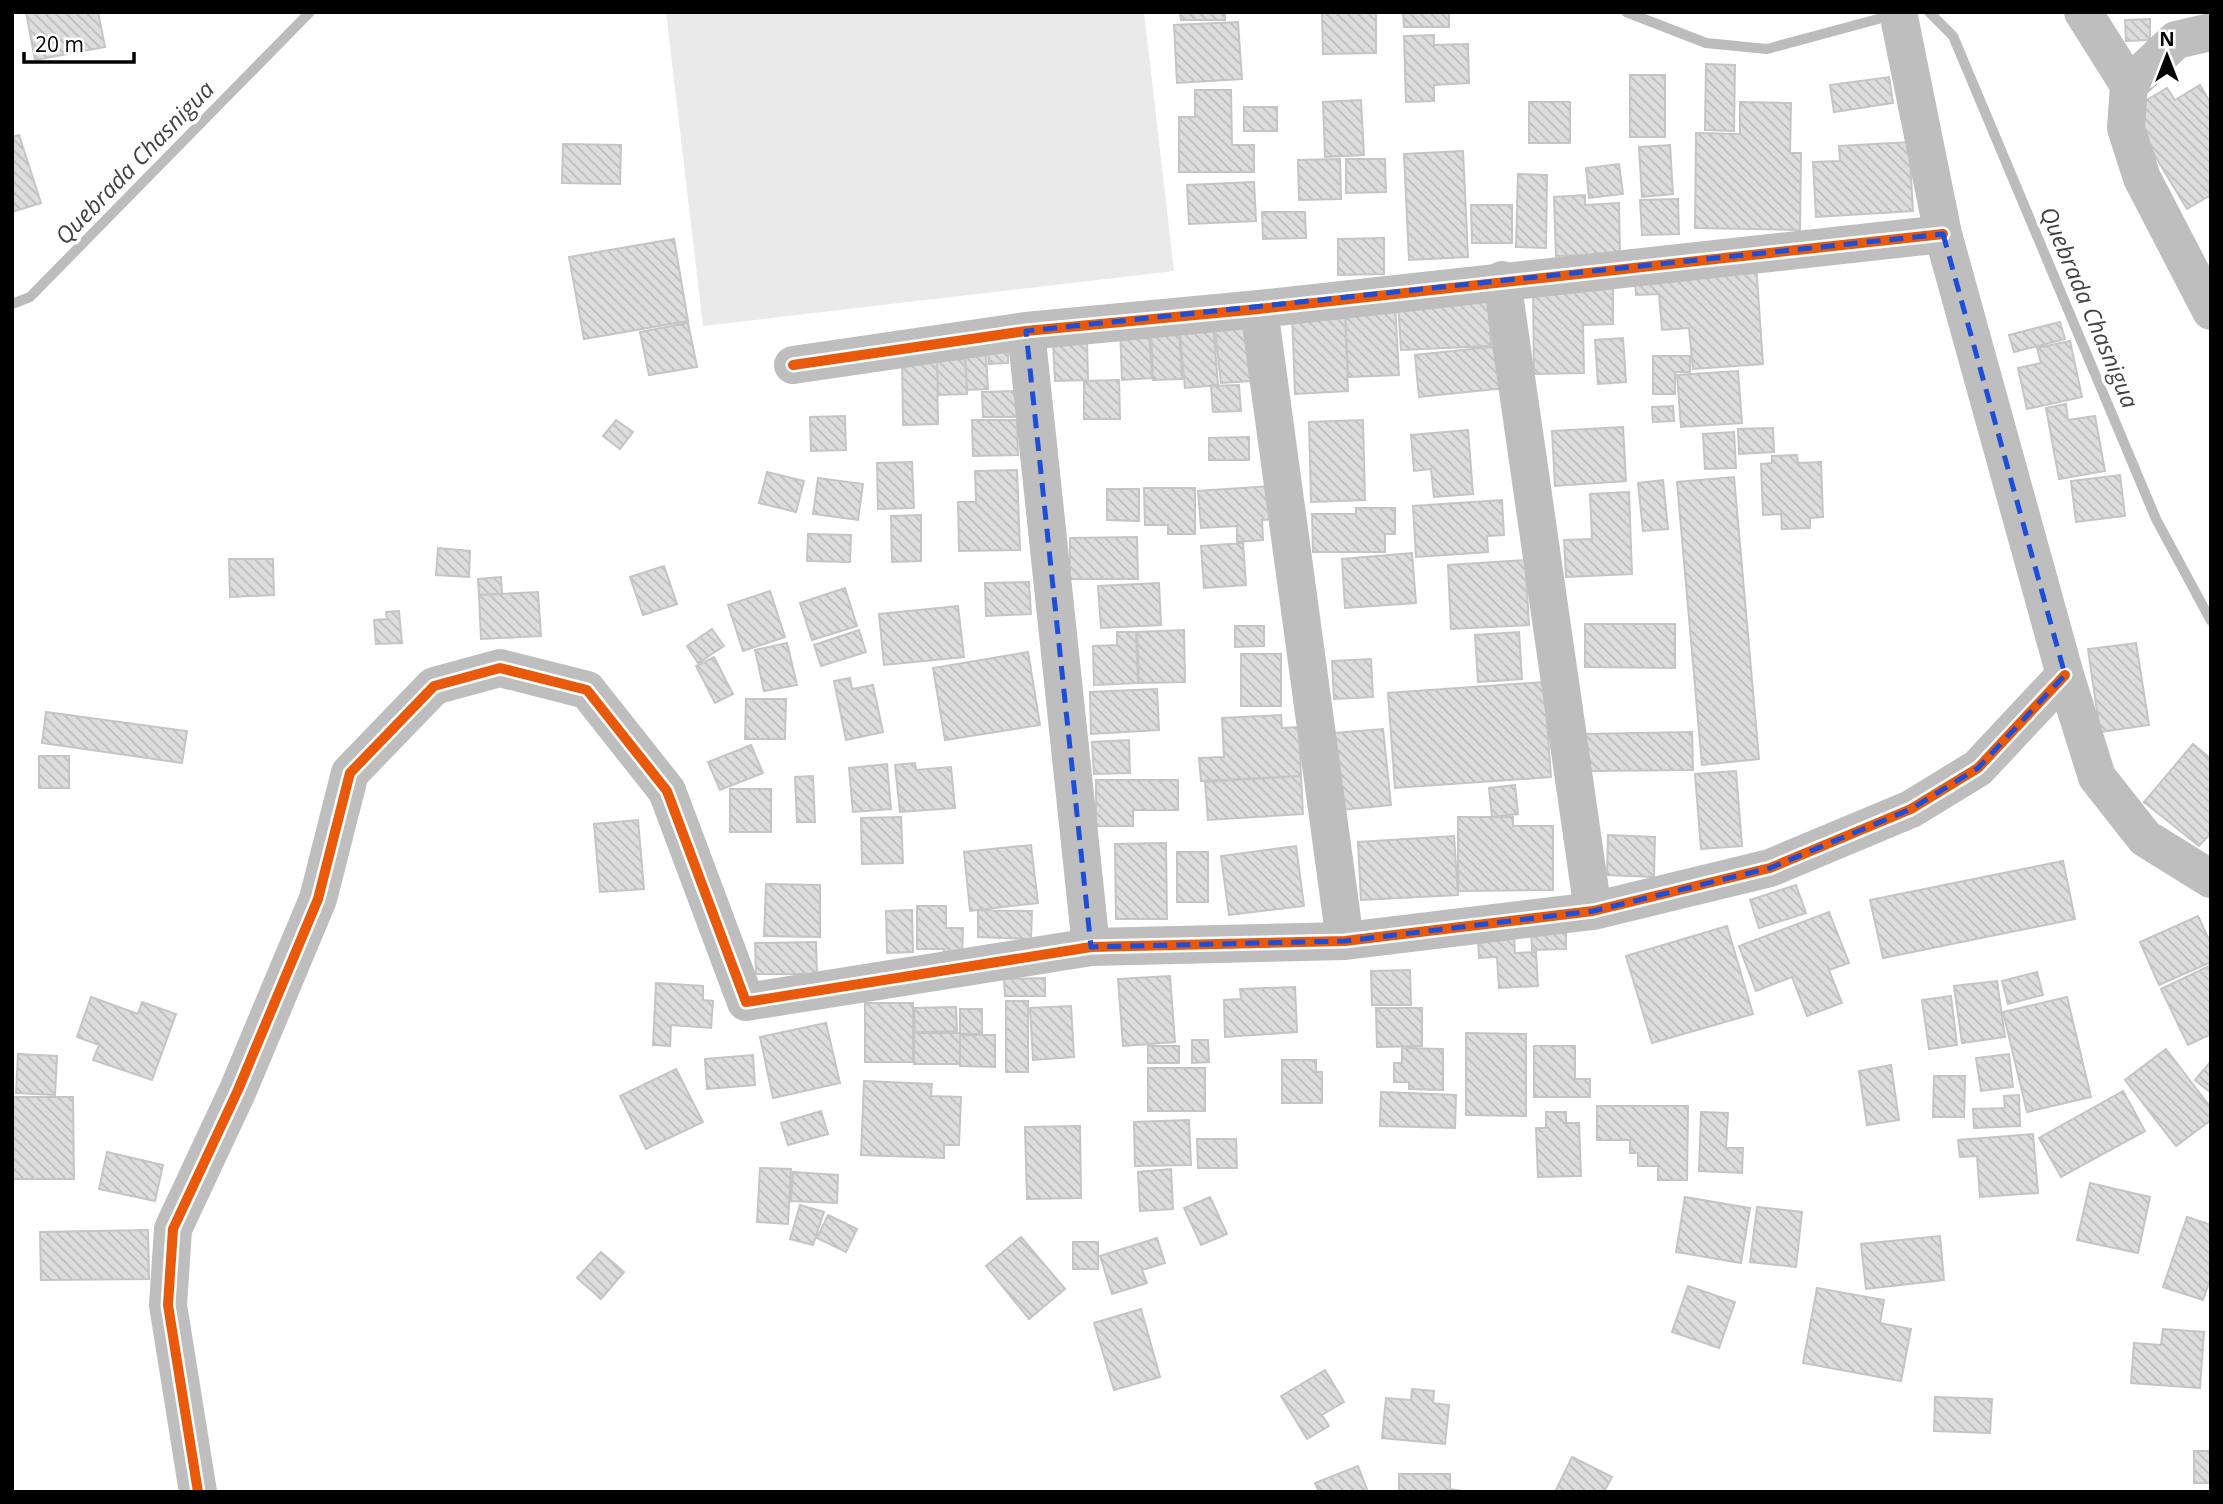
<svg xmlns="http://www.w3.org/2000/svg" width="2223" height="1504" viewBox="0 0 2223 1504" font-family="'Open Sans',sans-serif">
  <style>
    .grass { fill: #eaeaea }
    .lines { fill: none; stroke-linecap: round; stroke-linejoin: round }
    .stream { stroke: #bcbcbc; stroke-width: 10 }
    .building { fill: url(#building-back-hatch); stroke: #c5c5c5; stroke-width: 2 }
    .street { stroke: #bebebe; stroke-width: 38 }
    .cycleway-casing { stroke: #fff; stroke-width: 15 }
    .cycleway { stroke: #e8590c; stroke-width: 10 }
    .marked { fill: none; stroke: #1d4ed8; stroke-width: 5; stroke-dasharray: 14 9; stroke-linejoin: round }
    .labels { text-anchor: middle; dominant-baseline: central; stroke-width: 7; stroke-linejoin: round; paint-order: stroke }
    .water-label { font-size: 23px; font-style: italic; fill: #414141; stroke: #fff }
  </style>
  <defs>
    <pattern id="building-back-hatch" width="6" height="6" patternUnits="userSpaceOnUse" patternTransform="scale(1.75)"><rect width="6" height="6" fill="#ddd"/><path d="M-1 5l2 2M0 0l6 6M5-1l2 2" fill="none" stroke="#bcbcbc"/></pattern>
  </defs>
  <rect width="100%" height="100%" fill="#fff"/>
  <path class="grass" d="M666 12H1144L1174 271 703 326Z"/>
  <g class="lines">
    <path class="stream" d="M1626 12 1706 43 1767 49 1893 15
      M1929 12 1953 36 2156 519 2211 621
      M12 304 30 297 310 12"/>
  </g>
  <path class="building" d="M26 12H98L105 47 35 60Z
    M1180 12H1225V20H1181Z
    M1322 12H1376V53L1323 54Z
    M1403 12H1449V27H1404Z
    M2150 19V40L2126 41 2125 20Z
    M1238 22 1242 79 1177 83 1174 25Z
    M1434 35V45L1468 44 1469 83 1434 85V101L1406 102 1404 36Z
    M1706 64 1735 65 1734 131 1705 130Z
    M1630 75H1665V137H1630Z
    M1889 77 1893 103 1834 112 1830 85Z
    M2200 85 2211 104V195L2187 209 2128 111 2167 88 2175 100Z
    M1195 90H1231L1232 145H1254V172H1179V117H1195Z
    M1361 100 1364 155 1325 157 1323 102Z
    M1529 102H1570V143H1529Z
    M1740 102 1791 103 1790 153H1801L1800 230 1695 228 1696 133 1740 134Z
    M1244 107H1277V131H1244Z
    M19 135 41 203 12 212V137Z
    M1909 142 1913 211 1816 217 1813 162 1840 161 1839 146Z
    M563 144 621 145 620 184 562 183Z
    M1670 145 1673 194 1642 197 1639 147Z
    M1463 151 1468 257 1409 260 1404 154Z
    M1340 159 1341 199 1299 200 1298 160Z
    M1346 159H1385L1386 192 1346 193Z
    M1619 164 1623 194 1589 198 1586 168Z
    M1518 174 1547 175 1546 248 1516 247Z
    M1254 182 1256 221 1189 224 1187 185Z
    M1585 195V205L1619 203 1620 254 1556 256 1554 197Z
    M1678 199 1679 234 1642 235 1640 200Z
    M1471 205H1512V243H1472Z
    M1262 212H1305L1306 238 1263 239Z
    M1384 238V274L1338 275V239Z
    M674 239 688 321 584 339 569 257Z
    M1756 263 1763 364 1693 369 1689 328 1662 330 1659 294 1636 295 1635 283Z
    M1613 286V324L1583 325 1584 373 1534 374 1533 288Z
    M1488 297 1491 346 1401 350 1398 302Z
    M1395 305 1399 375 1348 377 1345 308Z
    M1345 311 1348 391 1295 394 1292 313Z
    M1213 320 1218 385 1185 388 1179 323Z
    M2060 322 2065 339 2014 352 2009 335Z
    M688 323 697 367 649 375 640 332Z
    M1245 325 1250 381 1221 383 1215 328Z
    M1149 326 1152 378 1122 380 1120 328Z
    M1179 328 1182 379 1153 380 1151 329Z
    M1623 338 1626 382 1598 384 1595 340Z
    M1087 341 1088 380 1055 381 1053 342Z
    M2070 341 2082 397 2027 409 2018 368 2041 363 2037 348Z
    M988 345H1008V363L989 364Z
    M1501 346 1505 388 1419 397 1415 355Z
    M965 354H986L988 389 967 390Z
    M937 355 938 424 903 425 902 356Z
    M1653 356H1690V372H1675V394H1653Z
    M965 359 967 394 938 395 937 360Z
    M1738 371 1742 423 1681 427 1677 375Z
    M1119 380 1120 419H1084V381Z
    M1239 385 1241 411 1213 412 1211 386Z
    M1017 391V417H983L982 392Z
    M2066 404 2068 420 2095 416 2105 471 2059 479 2046 408Z
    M1673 406 1674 421 1653 422 1652 407Z
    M845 416 846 450 811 451 810 417Z
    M616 420 633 432 620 449 603 436Z
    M972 420H1017L1018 455 973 456Z
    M1363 420 1365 500 1311 502 1309 422Z
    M1623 427 1626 481 1555 486 1552 431Z
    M1773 428 1774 452 1739 454 1738 429Z
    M1468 430 1473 494 1434 497 1431 469 1414 471 1411 435Z
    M1734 432 1736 468 1705 469 1703 434Z
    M1249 437V460H1209V438Z
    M1797 455 1798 463 1821 462 1823 517 1810 518V528L1782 529 1781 514 1763 515 1761 464 1772 463V456Z
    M912 462 914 508 878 509 877 463Z
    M1017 470 1020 550 959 551 958 502H976L975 471Z
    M767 472 804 481 796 512 759 503Z
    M2120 475 2125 516 2076 522 2071 481Z
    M1734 477 1759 759 1702 765 1677 482Z
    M818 478 863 484 858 520 813 514Z
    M1663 480 1668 529 1643 531 1638 483Z
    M1273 486 1275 519 1262 520 1263 540 1237 542V526L1201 528 1198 491Z
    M1144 488H1195V534H1168V525H1145Z
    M1107 489H1139V521L1107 520Z
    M1629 492 1632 574 1566 577 1564 540 1592 539 1590 494Z
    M1502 500 1504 535 1487 536 1488 552 1416 557 1413 506Z
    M1356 508H1395V534H1385V552H1313L1312 514H1356Z
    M921 515V561L892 562 891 516Z
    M808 534 851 535 850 562 807 561Z
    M1137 537 1138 579H1070V538Z
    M1243 543 1246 585 1204 588 1201 546Z
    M438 548 470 551 469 577 436 575Z
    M1412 553 1416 603 1345 608 1342 559Z
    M229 559H273L274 595 230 597Z
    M1525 560 1529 625 1451 629 1448 565Z
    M664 566 677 604 643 615 630 577Z
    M501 577 502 594 479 595 478 579Z
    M1029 582 1031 614 986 616 985 583Z
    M1159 583 1161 625 1101 628 1098 586Z
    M845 588 857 626 812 640 800 603Z
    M770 591 785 637 743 651 728 605Z
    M538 592 541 636 481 639 479 595Z
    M958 606 964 657 884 665 879 614Z
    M399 611 402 643 376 644 374 620 387 619 386 612Z
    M1585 624H1675V668L1585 667Z
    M1235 626H1264V646L1235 647Z
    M712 629 724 646 698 663 687 646Z
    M859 630 866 652 821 666 814 645Z
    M1184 630 1185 682 1139 683 1137 632Z
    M1117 632H1136L1138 683 1094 685 1093 646 1117 645Z
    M1519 632 1522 679 1478 682 1475 635Z
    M787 643 797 685 764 691 755 650Z
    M2136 643 2149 725 2100 732 2088 649Z
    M1028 652 1040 725 945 740 933 668Z
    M1241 654H1281V706H1241Z
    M714 657 733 694 715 703 696 666Z
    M1371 659 1373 697 1334 699 1332 661Z
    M850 678 852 689 873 685 883 732 846 740 834 681Z
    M1544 682 1551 777 1395 788 1388 693Z
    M1157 689 1159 730 1091 734 1090 692Z
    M746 699H786L785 739H745Z
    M46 712 187 731 182 763 42 743Z
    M1281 715 1282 728 1299 727 1301 776 1201 781 1199 758 1224 757 1222 718Z
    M1383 729 1391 805 1341 810 1334 733Z
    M1692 732 1693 770 1586 771V734Z
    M1129 740 1130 773 1094 774 1092 742Z
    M2193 744 2211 759V833L2199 846 2144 802Z
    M751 745 763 773 720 790 708 762Z
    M39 756H69V788H39Z
    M915 763 916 770 951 767 955 808 900 812 895 765Z
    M887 764 891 809 853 812 849 768Z
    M1736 771 1742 846 1701 849 1695 774Z
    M813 776 815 822H797L795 777Z
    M1301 776 1303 814 1208 820 1205 782Z
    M1096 780H1178V810H1133V826H1096Z
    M1515 785 1518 814 1492 817 1489 788Z
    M730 789H771V832H730Z
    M901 817 903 863 862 864 861 818Z
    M1458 817H1513V826H1553V890L1458 891Z
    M638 820 644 889 600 892 594 824Z
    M1608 835 1655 837 1654 877 1607 875Z
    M1454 836 1458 895 1361 900 1358 842Z
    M1166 843 1167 919H1116L1115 844Z
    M1031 845 1038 903 970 911 964 852Z
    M1296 846 1304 906 1229 915 1221 856Z
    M1177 852H1208V902H1177Z
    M2063 861 2075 919 1883 958 1870 900Z
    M766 884 820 885V937L764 936Z
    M1796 885 1806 913 1759 928 1750 900Z
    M917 906H946V928H963L962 956H944V949H917Z
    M912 910 913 952 887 953 886 911Z
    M978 910 1032 911 1031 939 978 937Z
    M1829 912 1849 963 1829 970 1842 1003 1807 1016 1792 977 1756 991 1739 946Z
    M2198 916 2211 944V962L2159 985 2140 942Z
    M1727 926 1753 1014 1652 1043 1626 956Z
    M1566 927V949L1532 950 1531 928Z
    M1514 937 1515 953 1536 952 1538 986 1499 988 1497 957 1479 958 1478 939Z
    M816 942 817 974H756L755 943Z
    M2211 965V1034L2188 1045 2161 989Z
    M1410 970 1411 1005H1372L1371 971Z
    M2037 972 2043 995 2008 1004 2002 981Z
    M1170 976 1175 1042 1123 1046 1118 979Z
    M1045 978V996H1005L1004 979Z
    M1997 981 2005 1037 1962 1043 1954 986Z
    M656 983 703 986V1000L713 1001 711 1028 671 1025 670 1046 653 1045Z
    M1295 987 1297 1032 1225 1037 1224 1000 1241 999 1240 989Z
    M1951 996 1957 1045 1929 1049 1922 1000Z
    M91 997 138 1014 142 1002 176 1014 152 1080 93 1060 99 1045 77 1037Z
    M2067 997 2091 1097 2027 1112 2003 1012Z
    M1006 1001H1028V1072H1006Z
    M865 1003H913V1062H865Z
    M1071 1006 1074 1057 1033 1060 1030 1008Z
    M956 1007 957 1031 915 1032 914 1008Z
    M1376 1008H1422V1046L1377 1047Z
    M960 1009H982V1034H960Z
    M826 1023 840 1083 773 1098 760 1037Z
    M914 1033H960V1064H914Z
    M1466 1033 1526 1034V1116L1466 1115Z
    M960 1035H995V1067L960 1066Z
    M1192 1040H1208L1209 1062 1192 1063Z
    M1148 1046H1179V1063H1148Z
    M1534 1046H1575V1079H1590V1097H1534Z
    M1402 1048 1443 1049V1090L1409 1089V1082H1394V1063H1402Z
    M2166 1049 2211 1108V1120L2176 1146 2125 1080Z
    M18 1054 57 1056 55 1095 16 1093Z
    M2009 1054 2013 1087 1981 1091 1976 1058Z
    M753 1055 755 1085 707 1089 705 1059Z
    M1282 1060H1316V1072H1322V1103H1282Z
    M2211 1061V1093L2195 1080Z
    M1891 1065 1899 1120 1867 1125 1859 1071Z
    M1148 1068H1205V1111H1148Z
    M676 1069 703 1122 646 1149 620 1096Z
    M1934 1076H1965L1964 1117H1933Z
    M864 1081 932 1084 931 1096 961 1097 959 1145H944V1158L861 1155Z
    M2123 1091 2145 1131 2061 1177 2039 1138Z
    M1381 1092 1456 1095 1455 1128 1380 1126Z
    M2019 1095 2020 1126 1974 1128 1973 1109 2005 1108 2004 1096Z
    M12 1097H73L74 1179H12Z
    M1597 1106H1688L1687 1180H1658V1166H1638V1153H1630V1140H1597Z
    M821 1111 828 1134 788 1145 781 1123Z
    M1546 1112H1566V1123H1579L1581 1176 1538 1177 1536 1128H1546Z
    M1701 1112 1728 1113 1726 1148H1743L1742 1173 1699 1171Z
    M1189 1120 1191 1165 1135 1166 1134 1122Z
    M1080 1126 1081 1198 1027 1199 1025 1127Z
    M2033 1134 2038 1193 1980 1197 1977 1156 1960 1157 1958 1140Z
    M1197 1139H1236L1237 1168H1198Z
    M107 1152 163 1165 155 1201 99 1189Z
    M760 1168 791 1169 788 1224 757 1222Z
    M1171 1169 1173 1209 1140 1211 1138 1172Z
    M793 1172 838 1175 837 1203 791 1201Z
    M2090 1183 2150 1197 2138 1253 2077 1240Z
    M1210 1197 1227 1234 1201 1245 1184 1208Z
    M1685 1197 1750 1208 1741 1263 1676 1252Z
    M800 1205 824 1212 813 1245 790 1239Z
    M1757 1207 1802 1212 1796 1267 1750 1262Z
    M828 1215 857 1229 846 1252 817 1238Z
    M2187 1217 2211 1225V1277L2203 1300 2163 1287Z
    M148 1230 149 1279 41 1280 40 1232Z
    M1940 1236 1944 1280 1866 1289 1861 1244Z
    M1021 1237 1065 1289 1029 1319 986 1266Z
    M1157 1238 1165 1263 1142 1270 1147 1283 1112 1294 1100 1256Z
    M1073 1242H1098V1269H1073Z
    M601 1252 624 1272 601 1299 577 1278Z
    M1688 1286 1735 1302 1719 1348 1672 1332Z
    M1817 1288 1884 1300 1880 1323 1911 1329 1901 1381 1803 1363Z
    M1141 1309 1160 1377 1114 1390 1094 1323Z
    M2163 1329 2204 1332 2200 1388 2131 1383 2134 1343 2161 1345Z
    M1325 1370 1344 1402 1322 1415 1329 1426 1307 1439 1281 1396Z
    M1412 1389 1434 1391 1433 1403 1449 1405 1445 1444 1382 1438 1386 1398 1411 1400Z
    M1935 1397 1992 1399 1990 1433 1934 1431Z
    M2194 1451H2211V1483H2194Z
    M1572 1457 1612 1477 1604 1492H1555Z
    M1358 1466 1368 1492H1319L1315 1483Z
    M1399 1474H1450V1489L1468 1492H1399Z"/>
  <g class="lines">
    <path class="street" d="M1898 12 1943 234 2065 675 2097 777 2145 838 2211 879
      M2083 12 2129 85
      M2211 32 2176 40 2129 85 2126 128 2142 178 2211 311
      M1502 280 1593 911
      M1259 309 1345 941
      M1026 331 1091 947
      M793 365 1026 331 1259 309 1943 234
      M198 1492 168 1305 173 1229 238 1090 318 899 350 773 434 686 500 668 587 690 667 791 746 1002 1091 947 1345 941 1593 911 1770 868 1911 809 1978 768 2065 675"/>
    <defs>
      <path id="cycleway" d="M793 365 1026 331 1259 309 1943 234
        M198 1492 168 1305 173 1229 238 1090 318 899 350 773 434 686 500 668 587 690 667 791 746 1002 1091 947 1345 941 1593 911 1770 868 1911 809 1978 768 2065 675"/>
    </defs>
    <use href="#cycleway" class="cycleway-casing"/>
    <use href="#cycleway" class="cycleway"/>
  </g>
  <path class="marked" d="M1943 234 2065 675 1978 768 1911 809 1770 868 1593 911 1345 941 1091 947 1026 331Z"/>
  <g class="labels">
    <g class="water-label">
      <text transform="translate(134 162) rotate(-46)">Quebrada Chasnigua</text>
      <text transform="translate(2090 307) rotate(67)">Quebrada Chasnigua</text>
    </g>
  </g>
  <rect width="2223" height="1504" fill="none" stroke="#000000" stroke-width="28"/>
  <g transform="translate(2167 56)" stroke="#ffffff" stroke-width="5" paint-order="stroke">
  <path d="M0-5L12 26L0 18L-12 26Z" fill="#000000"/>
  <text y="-10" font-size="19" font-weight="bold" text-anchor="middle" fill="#000000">N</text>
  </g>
  <path d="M24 52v10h110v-10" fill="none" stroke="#000000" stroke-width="3.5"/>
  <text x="35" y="52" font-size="21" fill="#000000" stroke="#ffffff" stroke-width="5" paint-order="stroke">20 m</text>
</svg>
